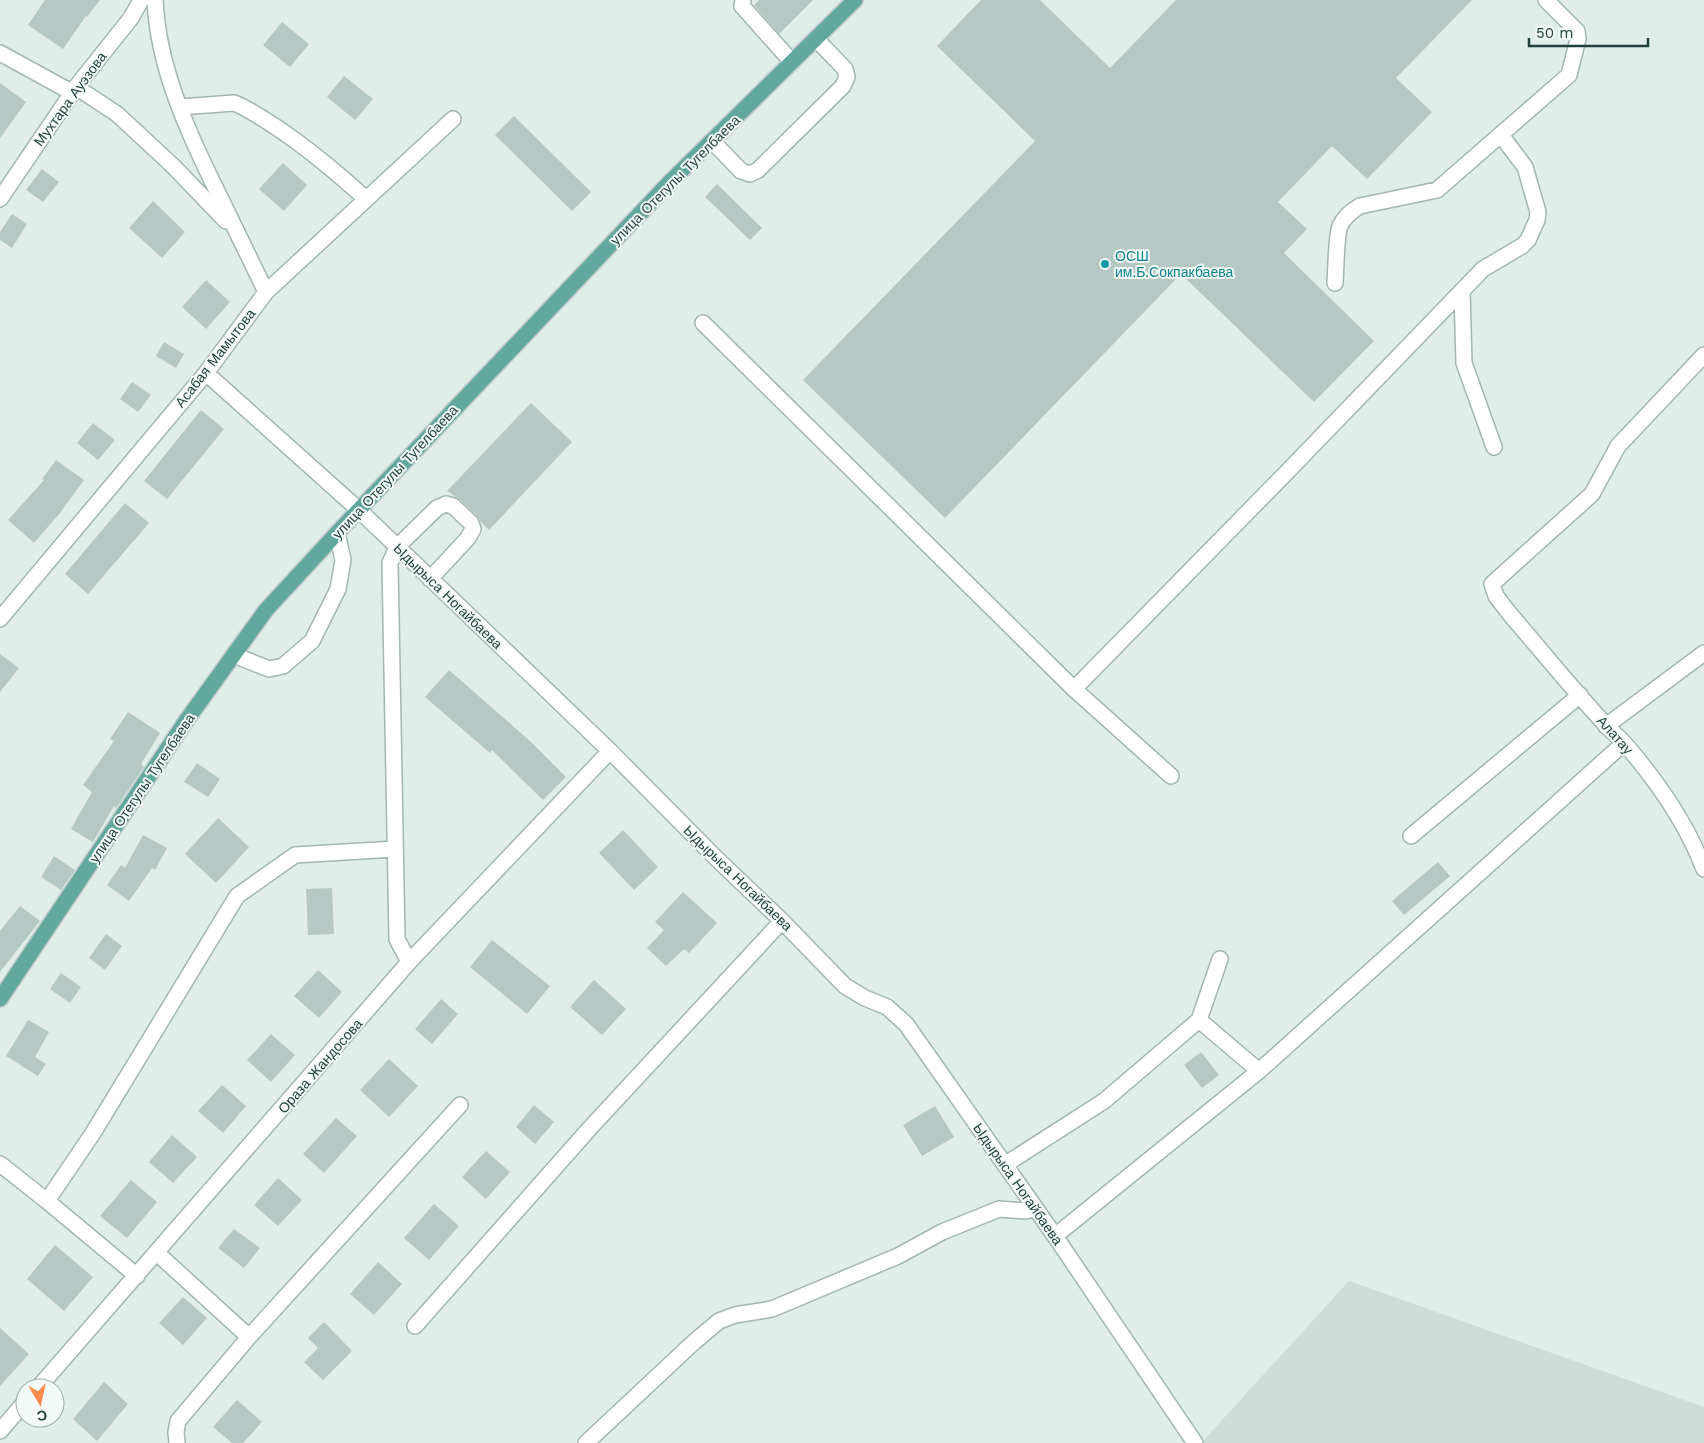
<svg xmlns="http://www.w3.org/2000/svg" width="1704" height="1443" viewBox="0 0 1704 1443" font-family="'Work Sans',sans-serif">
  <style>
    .built { fill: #cfddd8 }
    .building { fill: #b6c8c3 }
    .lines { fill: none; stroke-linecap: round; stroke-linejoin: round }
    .minor-casing { stroke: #a3b6b1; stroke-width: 18 }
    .major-casing { stroke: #c0cac8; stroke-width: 18 }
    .minor { stroke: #fff; stroke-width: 15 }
    .major { stroke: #61a89d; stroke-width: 15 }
    .culture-dot { fill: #0f9aa8; stroke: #f2f9f7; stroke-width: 2 }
    .labels { text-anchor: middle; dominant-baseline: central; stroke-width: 4; stroke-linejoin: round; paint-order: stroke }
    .street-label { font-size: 14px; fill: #1f403b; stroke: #f2f9f7 }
    .culture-label { font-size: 14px; fill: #0d838f; stroke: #f2f9f7; text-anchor: start }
  </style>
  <rect width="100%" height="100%" fill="#e1ede9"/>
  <path class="built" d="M1349 1281 1704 1407V1443H1201Z"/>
  <path class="building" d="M45 0H100L87 17 86 16 63 49 28 25Z
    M759 0H813L779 34 754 5Z
    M981 0H1040L1110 68 1176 0H1472L1396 78 1432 112 1367 179 1332 146 1278 202 1307 229 1284 253 1374 341 1314 402 1181 274 945 518 803 380 1035 141 937 46Z
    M282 22 309 44 290 67 263 45Z
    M344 76 373 99 355 120 327 97Z
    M0 83 26 102 0 138Z
    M514 116 591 192 572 211 495 135Z
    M283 163 307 185 284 211 259 189Z
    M42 169 59 182 43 202 26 190Z
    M717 184 762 228 750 240 705 197Z
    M153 201 185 232 162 258 129 228Z
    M12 214 27 224 12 248 0 240V232Z
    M206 280 230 302 206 329 182 307Z
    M164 342 184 354 176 368 156 356Z
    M132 382 151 395 138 412 120 399Z
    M531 403 572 442 489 530 481 522 477 516 459 499 447 491Z
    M201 410 224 429 167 499 144 481Z
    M93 423 115 440 98 460 77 443Z
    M56 460 84 480 60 513 34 543 8 520 44 480 42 479Z
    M125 503 149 523 88 594 65 574Z
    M0 654 19 668 0 692Z
    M449 670 531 742 566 777 543 800 492 750 490 753 425 697Z
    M128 712 160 733 141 764 144 767 116 808 114 806 93 842 71 829 92 792 83 785 114 741 110 739Z
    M197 763 220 779 208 797 184 782Z
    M218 818 249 847 216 883 185 854Z
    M623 830 658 867 634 890 599 853Z
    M143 835 167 848 155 870 152 868 129 901 107 885 121 865 125 868Z
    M54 856 75 870 61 890 41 877Z
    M1438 862 1450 876 1404 915 1392 901Z
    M332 888 334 934 308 935 306 889Z
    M683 892 717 923 689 953 684 949 666 966 647 948 664 930 655 922Z
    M20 906 40 921 0 972V931Z
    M106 934 122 946 105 970 89 958Z
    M492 940 550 986 527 1014 470 967Z
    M318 970 342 992 319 1018 294 996Z
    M61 973 81 987 70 1003 50 989Z
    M594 980 626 1009 602 1035 570 1007Z
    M441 999 458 1014 432 1044 415 1029Z
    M28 1020 49 1032 35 1057 46 1064 38 1076 6 1056Z
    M271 1034 295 1055 271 1082 247 1060Z
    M1201 1052 1219 1075 1202 1088 1184 1065Z
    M389 1059 418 1086 389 1117 360 1090Z
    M222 1085 246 1106 223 1133 198 1111Z
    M534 1105 554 1122 535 1144 516 1127Z
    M935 1106 954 1137 922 1156 903 1125Z
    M336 1118 357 1136 324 1173 303 1154Z
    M172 1135 197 1157 173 1183 149 1162Z
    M486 1151 510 1172 486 1199 462 1177Z
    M278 1178 302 1200 278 1226 254 1205Z
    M131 1180 157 1202 127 1238 100 1216Z
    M434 1204 459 1226 429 1260 404 1238Z
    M234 1229 260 1248 244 1268 218 1248Z
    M55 1245 93 1277 64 1311 27 1279Z
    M378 1262 402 1284 374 1315 350 1294Z
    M183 1297 207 1318 183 1345 159 1323Z
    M324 1322 352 1351 323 1380 304 1362 318 1348 308 1338Z
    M0 1328 29 1354 0 1386Z
    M104 1382 128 1404 97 1441 73 1419Z
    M237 1400 262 1422 243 1443H232L213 1427Z"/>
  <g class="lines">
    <defs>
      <path id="minor" d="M155 0C158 66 186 128 215 187 232 222 249 257 266 292
        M743 0 742 6 792 62
        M0 53 73 93
        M76 87 117 114 173 166 226 221
        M180 107 234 103C245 107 255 114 265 120 302 143 334 170 366 199
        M712 141 741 171 750 174 758 170 843 86 847 77 845 69 816 39
        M0 199 76 87 131 18 141 0
        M1335 283C1336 270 1336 236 1340 226 1344 217 1353 210 1360 206L1437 190 1569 75 1578 39 1577 31 1546 0
        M1462 291 1464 363 1494 447
        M703 323 1074 689 1171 776
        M1704 355 1618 446 1592 494 1492 584 1496 596 1509 613C1541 650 1572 689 1606 725 1612 732 1619 737 1625 744 1658 782 1686 822 1704 869
        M206 373 359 510 610 751 717 859 782 921 845 986 865 998 887 1007 906 1024 1055 1236 1195 1443
        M0 619 206 373 266 292 453 119
        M234 655 269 669 283 666 312 641 338 589 343 560 337 533
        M1074 689 1287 472 1483 269 1522 246 1528 240 1537 220 1538 212 1525 167 1501 135
        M1606 726 1704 653
        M1411 836 1580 695
        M409 962 397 939 390 563 397 547 437 508 446 504 453 506 471 523 473 529 468 538 430 579
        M1199 1020 1259 1071
        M0 1164 47 1201 137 1276
        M1006 1164 1104 1101 1199 1020 1220 959
        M47 1201 93 1133 237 896 295 855 395 849
        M1055 1236 1259 1071 1624 743
        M157 1253 249 1337
        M415 1326 590 1128 782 921
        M38 1388 409 962 610 751
        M0 1431 25 1402
        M177 1443 176 1432 178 1421 249 1337 460 1105
        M586 1443 694 1342 719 1321 735 1315 772 1309 898 1256 942 1232 999 1209 1026 1211 1035 1208"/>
      <path id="major" d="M0 999 186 721 266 610 337 533 671 181 855 0"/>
    </defs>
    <use href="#minor" class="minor-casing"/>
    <use href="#major" class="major-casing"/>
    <use href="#minor" class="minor"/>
    <use href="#major" class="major"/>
  </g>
  <circle class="culture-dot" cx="1105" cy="264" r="5"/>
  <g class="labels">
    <g class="street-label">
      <text transform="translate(70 99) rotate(-54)">Мухтара Ауэзова</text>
      <text transform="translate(675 180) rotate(-45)">улица Отегулы Тугелбаева</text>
      <text transform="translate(215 358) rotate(-52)">Асабая Мамытова</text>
      <text transform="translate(395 472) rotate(-47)">улица Отегулы Тугелбаева</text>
      <text transform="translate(448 596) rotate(44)">Ыдырыса Ногайбаева</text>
      <text transform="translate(1615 735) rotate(48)">Алатау</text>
      <text transform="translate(142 788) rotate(-56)">улица Отегулы Тугелбаева</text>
      <text transform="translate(738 878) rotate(44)">Ыдырыса Ногайбаева</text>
      <text transform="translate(320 1066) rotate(-49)">Ораза Жандосова</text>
      <text transform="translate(1018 1184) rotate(55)">Ыдырыса Ногайбаева</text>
    </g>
    <g class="culture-label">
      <text x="1115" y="256">ОСШ<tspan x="1115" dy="16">им.Б.Сокпакбаева</tspan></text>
    </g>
  </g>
  <g transform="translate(40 1403) rotate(171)"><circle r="24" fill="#f2f9f7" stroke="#9eafac"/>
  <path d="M0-4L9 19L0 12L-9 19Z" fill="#ff8c4d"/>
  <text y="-8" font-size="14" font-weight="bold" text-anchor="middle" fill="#1f403b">С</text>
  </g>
  <path d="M1529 38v8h119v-8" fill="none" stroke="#1f403b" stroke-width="2.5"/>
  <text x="1536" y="38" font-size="15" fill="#1f403b" stroke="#f2f9f7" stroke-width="4" paint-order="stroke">50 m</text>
</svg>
